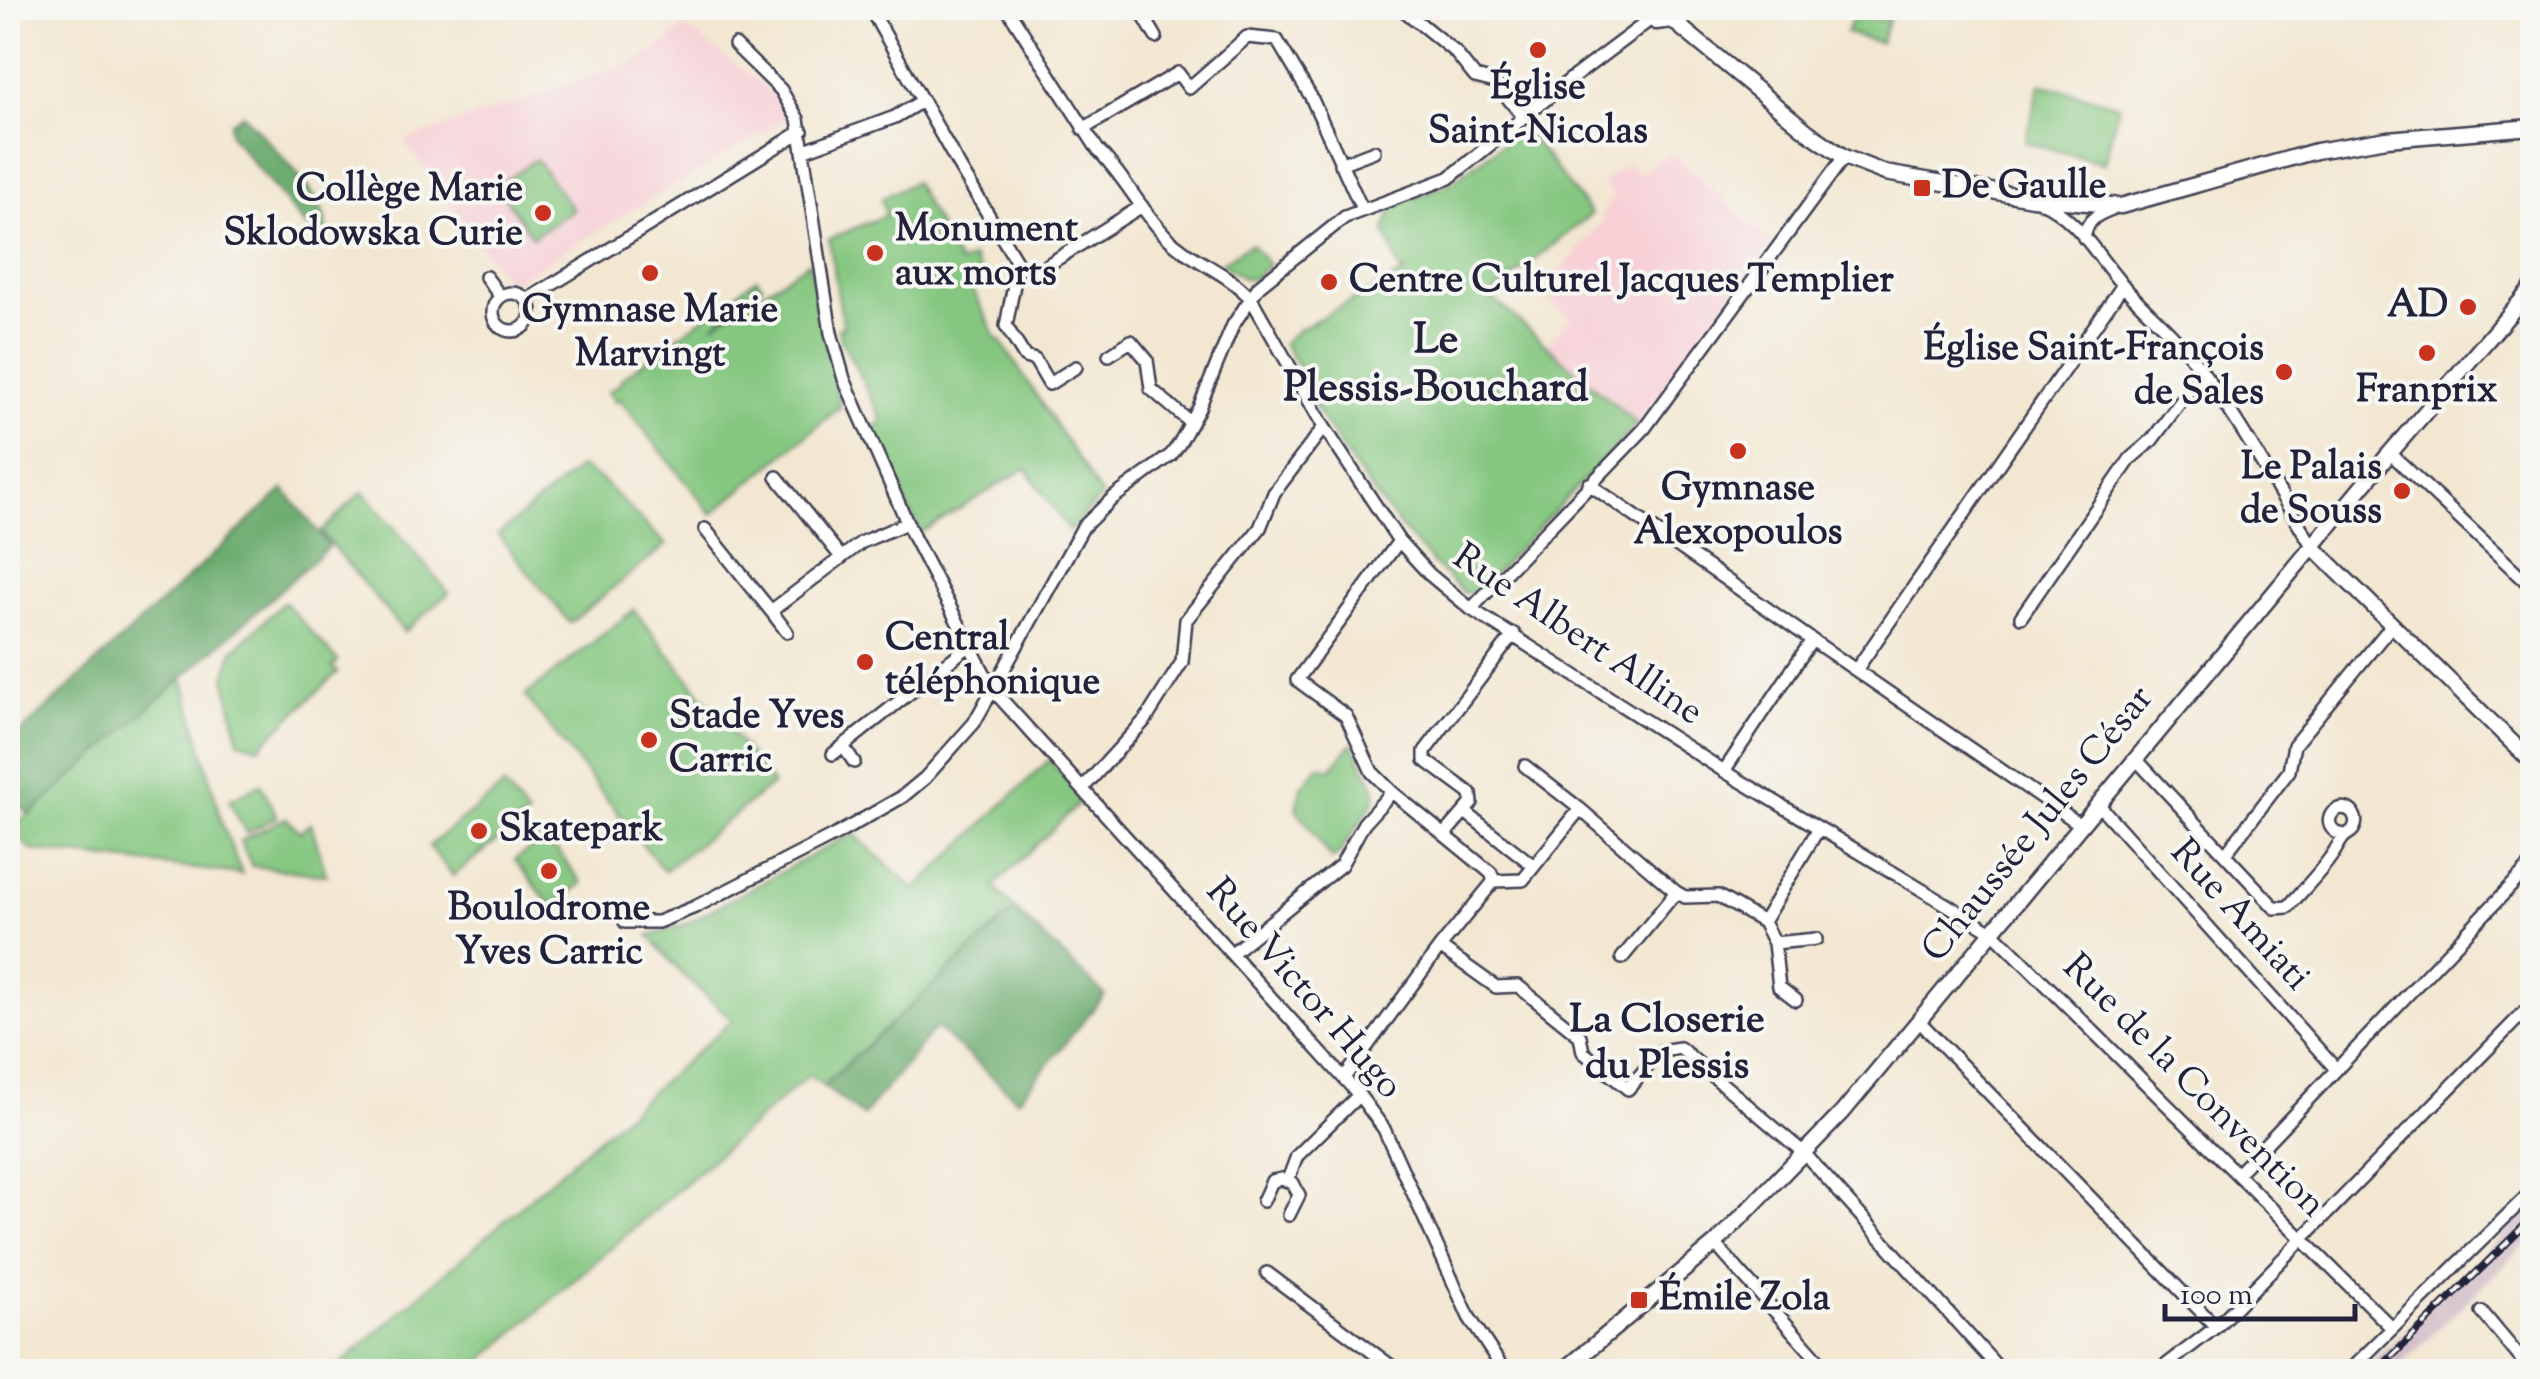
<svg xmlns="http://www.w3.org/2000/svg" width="2540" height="1379" viewBox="0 0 2540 1379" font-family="'Sorts Mill Goudy',serif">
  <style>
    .built { fill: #f7cfd5 }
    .industrial { fill: #d2bdc8 }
    .green { fill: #85c780; stroke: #54745e; stroke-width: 2.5 }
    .forest { fill: #6cac6e; stroke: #476754; stroke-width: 2.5 }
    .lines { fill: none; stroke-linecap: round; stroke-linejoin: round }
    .minor-casing { stroke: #414052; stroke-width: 16 }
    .tertiary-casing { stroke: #414052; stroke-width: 19 }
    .minor { stroke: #fff; stroke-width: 11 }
    .tertiary { stroke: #fff; stroke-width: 14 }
    .rail-casing { stroke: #22223b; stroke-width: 8 }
    .rail { stroke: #f6f6f2; stroke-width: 4; stroke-dasharray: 11; stroke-linecap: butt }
    .poi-dot { fill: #c8321e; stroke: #f6f6f2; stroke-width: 4 }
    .labels { text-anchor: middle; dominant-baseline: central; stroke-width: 8; stroke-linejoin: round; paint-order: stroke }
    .poi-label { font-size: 38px; font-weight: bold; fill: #22223b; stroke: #f6f6f2; text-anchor: start }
    .street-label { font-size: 38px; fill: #22223b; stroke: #f6f6f2 }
    .neighbourhood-label { font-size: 40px; font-weight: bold; fill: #22223b; stroke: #f6f6f2 }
    .quarter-label { font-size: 42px; font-weight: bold; fill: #22223b; stroke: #f6f6f2 }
  </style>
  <rect width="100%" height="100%" fill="#f6f6f2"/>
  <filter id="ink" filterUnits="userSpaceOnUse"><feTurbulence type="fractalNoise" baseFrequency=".01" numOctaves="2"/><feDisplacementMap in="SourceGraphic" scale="20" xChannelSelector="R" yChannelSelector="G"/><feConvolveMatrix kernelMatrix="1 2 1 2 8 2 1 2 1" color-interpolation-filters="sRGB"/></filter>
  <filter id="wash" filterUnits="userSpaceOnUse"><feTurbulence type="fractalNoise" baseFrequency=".0048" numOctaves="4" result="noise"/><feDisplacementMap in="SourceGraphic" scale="40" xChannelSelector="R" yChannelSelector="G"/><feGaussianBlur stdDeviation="2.25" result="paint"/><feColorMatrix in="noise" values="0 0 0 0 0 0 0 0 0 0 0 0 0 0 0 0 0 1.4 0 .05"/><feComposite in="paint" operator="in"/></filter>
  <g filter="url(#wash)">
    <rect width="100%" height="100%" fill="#f3e7d2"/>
    <path class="built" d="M685 27 766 87 789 117 509 284 404 141 644 58Z
      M1673 153 1771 243 1637 424 1546 345 1570 318 1542 293 1604 220 1600 216 1614 197 1602 182 1629 163 1638 174Z"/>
    <path class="industrial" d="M2532 1207V1238L2395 1371H2363Z"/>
    <path class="green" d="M1856 11 1876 20 1889 19 1880 43 1846 33Z
      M2040 84 2119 105 2104 163 2025 142Z
      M1524 128 1591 214 1490 296 1637 424 1477 592 1464 593C1399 535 1345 458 1301 384L1306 379 1283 343 1298 330 1405 272 1400 271 1385 231 1392 208 1452 182Z
      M536 159 573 210 532 237 497 186Z
      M914 182 959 264 973 258 984 278 971 286 997 340H1000L1102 496 1069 531 1026 468 920 533 870 429 883 421 840 337 838 328 843 326 829 239 886 215 881 199Z
      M1251 244 1269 265 1253 279H1244L1221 263Z
      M809 262 840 407 712 514 619 399 615 402 608 392 622 382 621 379 757 278 762 285 713 325Z
      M580 467 602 481 666 545 570 623 498 535Z
      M363 491 449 593 404 632 321 532Z
      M284 602 338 661 332 667 338 672 259 747 239 741 225 676 233 651Z
      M634 610 773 784 664 871 525 696Z
      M183 677 222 824 242 874 31 850 12 828Z
      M1352 743 1375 786V800L1339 854 1332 859 1296 808 1301 788 1319 766 1331 769Z
      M1049 760 1085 798 994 886 1015 910 823 1086 809 1075 470 1371 332 1372 733 1020 682 974 649 936 684 925 853 833 915 890Z
      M261 784 277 817 246 833 229 800Z
      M504 786 528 816 453 876 429 846Z
      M286 818 300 832 311 823 326 875 252 866 240 841Z
      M546 836 582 883 552 907 515 860Z"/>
    <path class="forest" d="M243 114C267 142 330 198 327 234L305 226 230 135V123Z
      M284 489 329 546 31 814 8 799V744Z
      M1015 910 1105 995 1018 1100 936 1027 863 1116 823 1086Z"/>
  </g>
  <g filter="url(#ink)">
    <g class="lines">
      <defs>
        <path id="minor" d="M870 8 959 166 1018 264 1033 274 1142 206
          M1007 8 1098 150C1124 176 1140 209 1165 235 1191 262 1228 271 1252 300L1324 427 1399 541 1429 574 1471 609 1724 771 1994 933 2392 1328
          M1139 8 1156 37
          M1401 8 1455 52 1475 77 1495 82 1524 118
          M735 45 781 90 798 119 831 333 844 379 914 538 993 690 1359 1095 1384 1129 1469 1317 1505 1372
          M1083 129 1178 73 1189 88 1247 37 1277 40 1311 97 1362 209
          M805 150 895 117 922 101
          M1340 164 1374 151
          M2041 202C2077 218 2094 252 2120 282 2141 307 2168 328 2189 354 2236 413 2272 482 2313 547
          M2084 238C2087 218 2098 214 2117 207
          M1018 264 1006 326 1025 357 1035 360 1049 384 1076 367
          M486 277 500 296
          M493 312a19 19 0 1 1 38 0a19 19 0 1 1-38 0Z
          M527 300 802 131
          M1109 355 1131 341 1147 360 1151 389 1191 423
          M2390 453 2532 587
          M777 477 841 557
          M1589 484 1812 640
          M705 529 771 611 862 542 907 523
          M1471 609 1644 429 1844 157
          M771 611 787 632
          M2021 617 2131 458 2152 440 2202 373
          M1856 670 2123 285
          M843 746 854 762
          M2521 750 2532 739
          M833 754 970 645
          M2135 758 2275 908 2288 907C2302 891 2318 875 2330 858 2335 852 2338 844 2343 838 2347 833 2352 833 2354 828 2358 821 2354 811 2347 809 2329 804 2320 830 2344 835
          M1525 766 1580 809
          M1724 771 1812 640 2081 825
          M1083 788 1146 719 1182 662 1186 620 1260 528 1274 493 1324 427
          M2098 804 2335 1068
          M1465 812 1534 866
          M1445 834 1472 803 1471 794 1425 760V751L1514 634
          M2226 853 2289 771 2294 745 2392 625
          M1494 881 1523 880 1580 809 1676 892 1685 897 1718 896 1763 922 1819 828
          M625 922H658L695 907 839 833 902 797 925 778 974 723 1083 527 1113 498 1171 455 1179 444 1199 408 1233 325 1259 286 1345 217 1449 178 1571 79 1651 19
          M1763 922 1774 943 1779 987 1796 1000
          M1774 943 1816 939
          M1440 947 1496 987 1518 986 1580 1036 1583 1052 1628 1089 1661 1051 1680 1048 1804 1153 2002 1372
          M1232 953 1341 865 1364 823 1392 792 1372 772 1346 716 1297 680 1399 541
          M1622 958 1676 892
          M1919 1021 2216 1327
          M1344 1078 1440 947 1494 881 1491 873 1392 792
          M2238 1173 2532 864
          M1288 1180 1297 1156 1359 1095
          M1263 1201 1272 1181 1282 1179 1293 1183 1299 1195 1289 1215
          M1715 1244 1829 1372
          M1267 1273 1399 1372
          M2482 1312 2532 1372
          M2157 1372 2216 1327 2532 1004
          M2348 1372 2532 1191"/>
        <path id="tertiary" d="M1646 8 1648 15 1656 22 1672 20
          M1672 20 1808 132 1844 157 1885 173 2032 198 2121 206 2316 151 2387 139 2532 127
          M2313 547 2532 762
          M1562 1372 1715 1244 1842 1113 2390 453 2532 288"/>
      </defs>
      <use href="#minor" class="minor-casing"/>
      <use href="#tertiary" class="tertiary-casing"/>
      <use href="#minor" class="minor"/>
      <use href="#tertiary" class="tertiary"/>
      <defs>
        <path id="rail" d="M2376 1372 2532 1218"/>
      </defs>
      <use href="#rail" class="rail-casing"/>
      <use href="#rail" class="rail"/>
    </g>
  </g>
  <g class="poi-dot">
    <circle cx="1538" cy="50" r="10"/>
    <rect x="1912" y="178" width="20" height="20" rx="5"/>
    <circle cx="543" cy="213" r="10"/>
    <circle cx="875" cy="253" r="10"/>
    <circle cx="650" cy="273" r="10"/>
    <circle cx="1329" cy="282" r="10"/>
    <circle cx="2468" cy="307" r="10"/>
    <circle cx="2427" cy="353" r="10"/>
    <circle cx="2284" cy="372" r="10"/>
    <circle cx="1738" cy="451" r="10"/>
    <circle cx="2402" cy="491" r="10"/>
    <circle cx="865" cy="662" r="10"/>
    <circle cx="649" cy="740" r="10"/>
    <circle cx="479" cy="831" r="10"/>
    <circle cx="549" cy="871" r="10"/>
    <rect x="1629" y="1290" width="20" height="20" rx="5"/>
  </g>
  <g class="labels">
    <g class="poi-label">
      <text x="1538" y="89" text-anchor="middle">Église<tspan x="1538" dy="44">Saint-Nicolas</tspan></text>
      <text x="1942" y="188">De Gaulle</text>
      <text x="523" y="191" text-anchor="end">Collège Marie<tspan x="523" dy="44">Sklodowska Curie</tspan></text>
      <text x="895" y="231">Monument<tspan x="895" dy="44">aux morts</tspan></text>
      <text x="1349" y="282">Centre Culturel Jacques Templier</text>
      <text x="2448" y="307" text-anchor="end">AD</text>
      <text x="650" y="312" text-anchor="middle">Gymnase Marie<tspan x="650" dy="44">Marvingt</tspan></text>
      <text x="2264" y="350" text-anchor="end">Église Saint-François<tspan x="2264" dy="44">de Sales</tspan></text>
      <text x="2427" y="392" text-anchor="middle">Franprix</text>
      <text x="2382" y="469" text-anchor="end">Le Palais<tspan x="2382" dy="44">de Souss</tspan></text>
      <text x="1738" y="490" text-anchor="middle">Gymnase<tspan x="1738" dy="44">Alexopoulos</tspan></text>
      <text x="885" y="640">Central<tspan x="885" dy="44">téléphonique</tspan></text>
      <text x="669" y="718">Stade Yves<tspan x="669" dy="44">Carric</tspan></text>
      <text x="499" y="831">Skatepark</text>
      <text x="549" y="910" text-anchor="middle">Boulodrome<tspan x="549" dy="44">Yves Carric</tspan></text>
      <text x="1659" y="1300">Émile Zola</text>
    </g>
    <g class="street-label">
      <text transform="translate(1577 636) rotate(34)">Rue Albert Alline</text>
      <text transform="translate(2039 825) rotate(-51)">Chaussée Jules César</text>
      <text transform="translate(2239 916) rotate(48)">Rue Amiati</text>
      <text transform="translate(1303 990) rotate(49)">Rue Victor Hugo</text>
      <text transform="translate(2193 1087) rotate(45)">Rue de la Convention</text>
    </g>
    <g class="neighbourhood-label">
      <text x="1667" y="1021">La Closerie<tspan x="1667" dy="46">du Plessis</tspan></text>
    </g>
    <g class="quarter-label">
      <text x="1436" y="342">Le<tspan x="1436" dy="48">Plessis-Bouchard</tspan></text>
    </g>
  </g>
  <rect width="2540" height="1379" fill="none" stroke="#f6f6f2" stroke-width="40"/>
  <path d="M2165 1304v15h190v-15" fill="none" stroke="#22223b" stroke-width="5"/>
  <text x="2180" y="1304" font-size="30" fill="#22223b" stroke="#f6f6f2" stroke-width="8" paint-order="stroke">100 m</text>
</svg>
